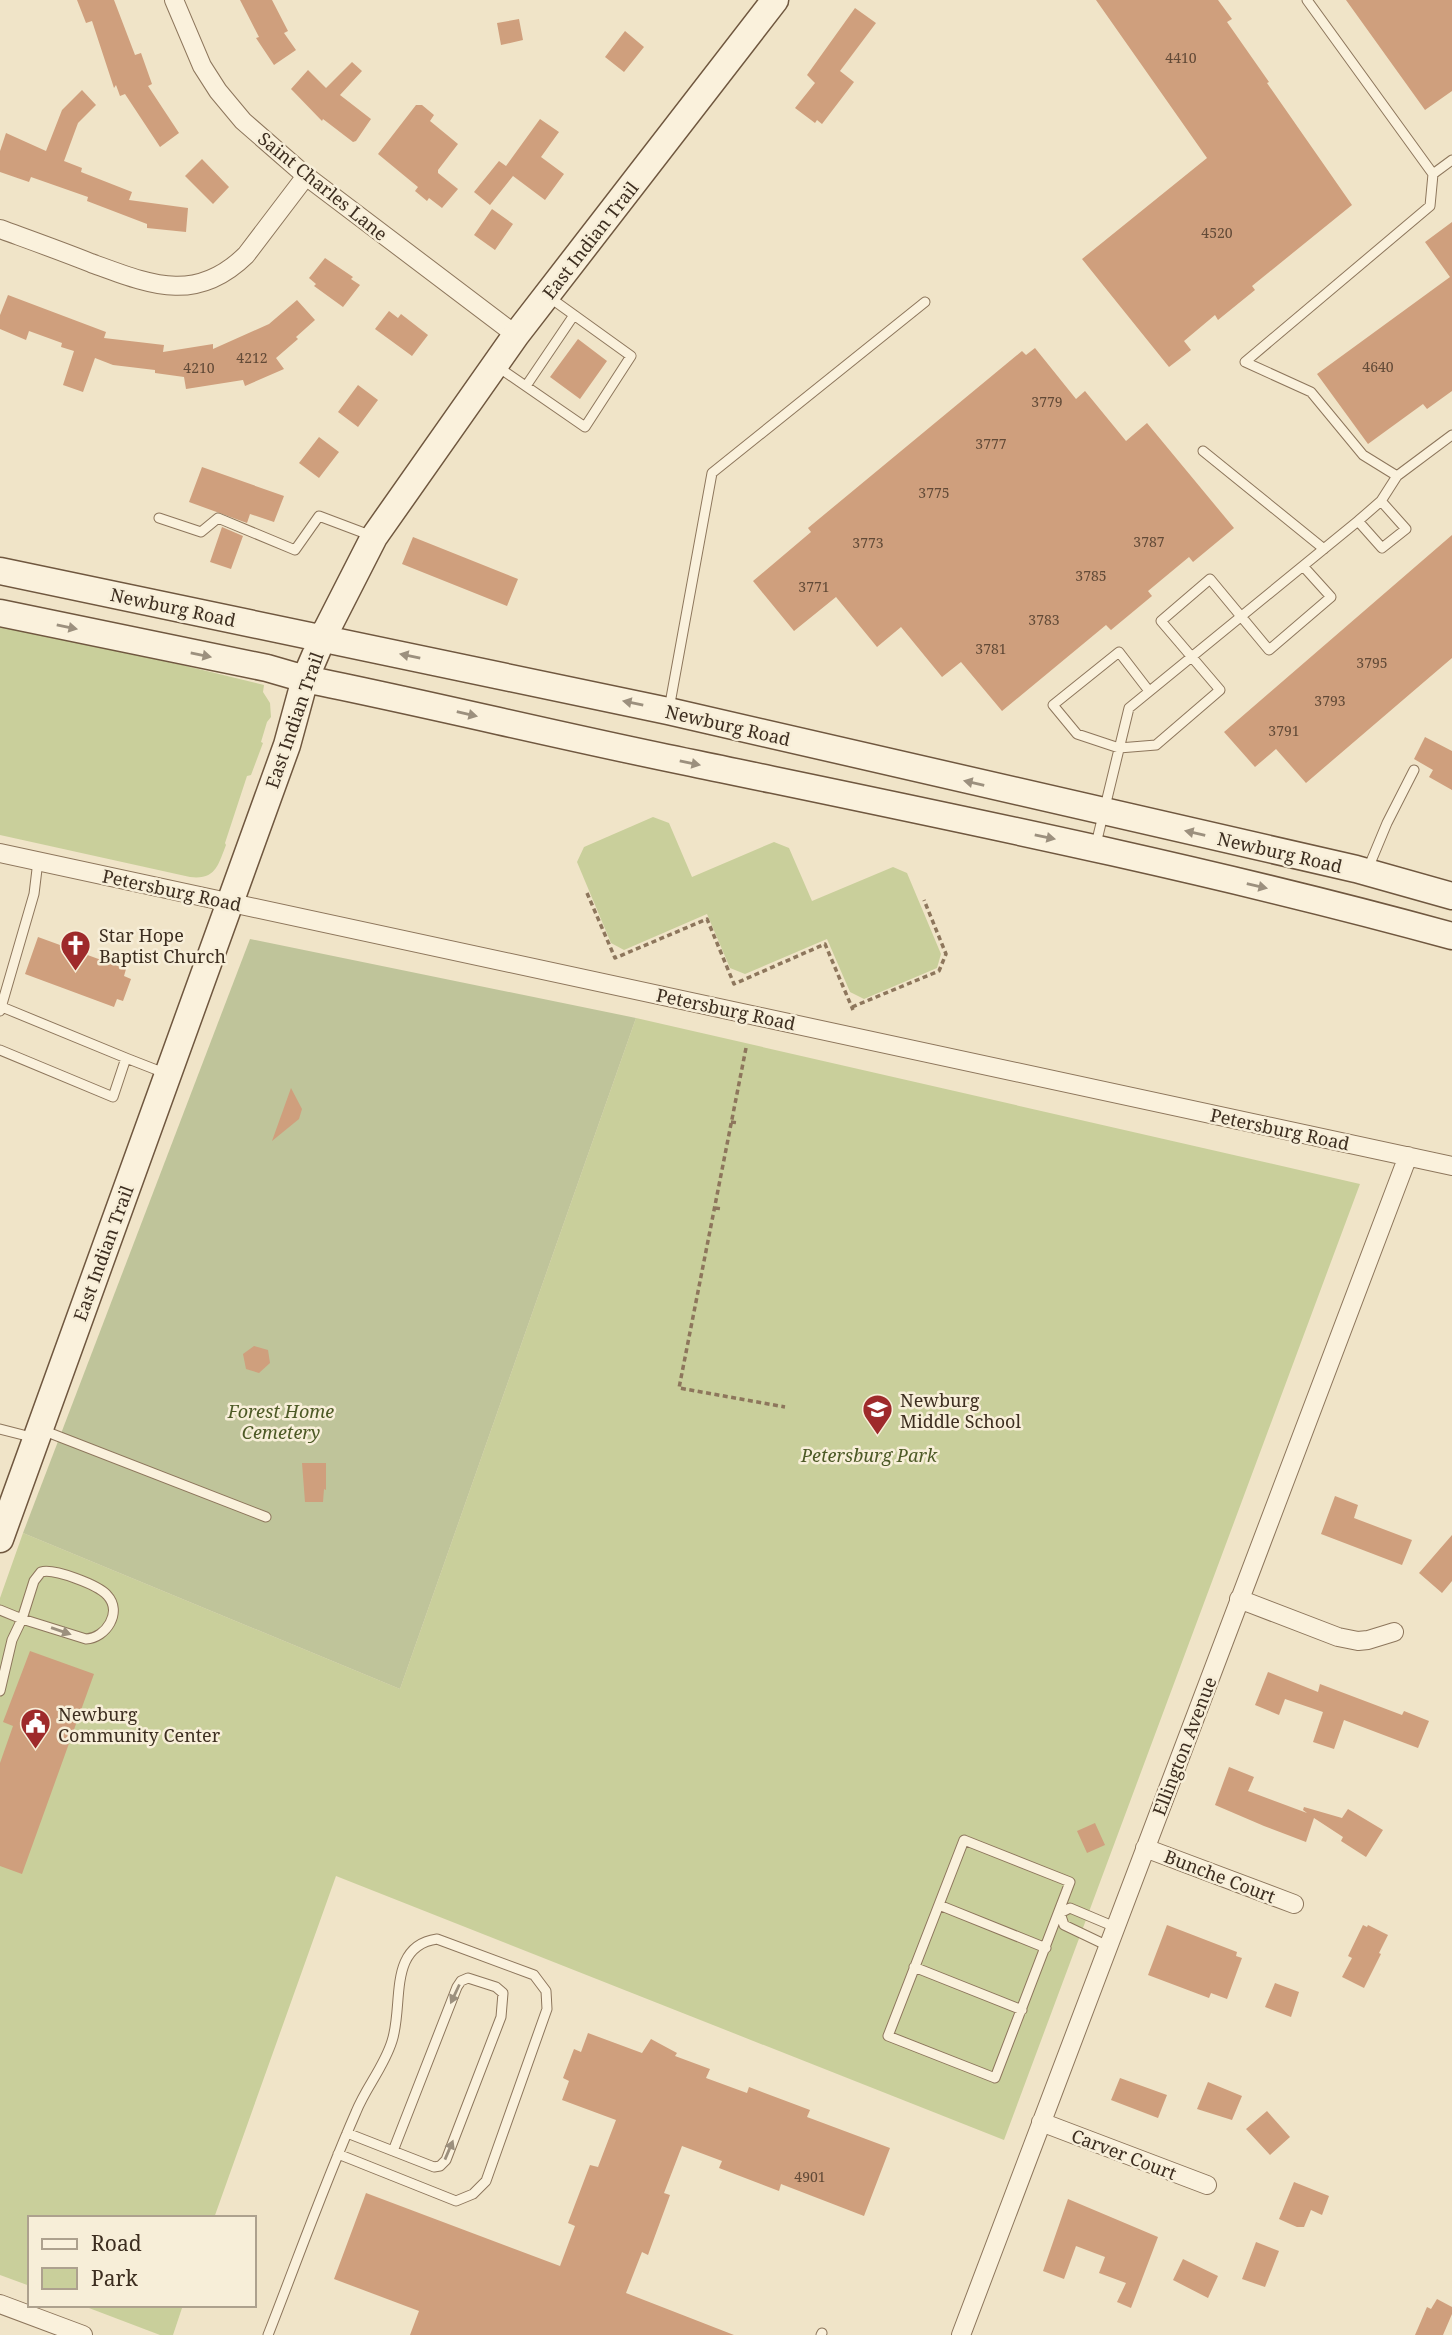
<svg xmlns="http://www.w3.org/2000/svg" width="1452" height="2335" viewBox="0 0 1452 2335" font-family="'Noto Serif',serif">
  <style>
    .green { fill: #c9cf9b }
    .cemetery { fill: #bfc49a }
    .building { fill: #cf9f7d }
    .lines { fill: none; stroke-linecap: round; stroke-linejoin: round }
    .lane-casing { stroke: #8d765c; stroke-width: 11 }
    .street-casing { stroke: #8d765c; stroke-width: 20 }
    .secondary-casing { stroke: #6f573f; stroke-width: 29 }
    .path { stroke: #8d765c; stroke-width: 3.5; stroke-dasharray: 5 3.5; stroke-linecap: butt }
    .lane { stroke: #faf1dc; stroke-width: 9 }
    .street { stroke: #faf1dc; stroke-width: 18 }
    .secondary { stroke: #faf1dc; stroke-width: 26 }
    .oneway { fill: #9c907e }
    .labels { text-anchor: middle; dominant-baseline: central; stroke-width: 5; stroke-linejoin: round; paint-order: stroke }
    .number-label { font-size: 14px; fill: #624a37 }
    .street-label { font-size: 18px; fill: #3d2e20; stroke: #f7eed8 }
    .poi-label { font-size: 18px; fill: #3d2e20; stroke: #f7eed8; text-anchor: start }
    .park-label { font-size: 18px; font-style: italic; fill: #4d5a26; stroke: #f7eed8 }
  </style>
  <rect width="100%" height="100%" fill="#f0e4c8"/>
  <path class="green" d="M0 625 182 665 264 685 263 692 270 703 271 717 267 722 261 742 263 743 251 775 247 776 225 843 226 845C218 865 216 880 190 877L0 835Z
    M653 817 669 823 692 877 774 842 789 848 812 901 893 867 907 873 941 954 937 968 864 999 850 992 827 939 745 974 730 968 707 914 624 950 611 943 577 862 584 847Z
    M636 1018 1360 1184 1004 2140 336 1876 214 2218H30V2286L0 2275V1598L23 1533 400 1689Z
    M81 2305H183L173 2335H160Z"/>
  <path class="cemetery" d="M250 939 636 1018 400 1689 23 1533Z"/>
  <path class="building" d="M77 0H114L135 55 141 53 152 84 148 86 179 133 160 147 125 94 120 96 116 85 114 88 92 21 86 23Z
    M240 0H272L288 31 284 33 296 50 274 65 256 38 259 37Z
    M1096 0H1218L1232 19 1227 22 1269 82 1267 83 1352 205 1252 286 1255 290 1218 320 1215 315 1184 341 1191 350 1169 367 1082 259 1207 158Z
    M1346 0H1452V91L1425 110Z
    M855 8 876 23 840 71 854 82 822 124 817 120 815 123 795 108 815 83 807 75Z
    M519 19 523 40 501 45 497 23Z
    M625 31 644 47 624 72 605 57Z
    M352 62 362 71 340 95 371 119 356 141 353 142 323 119 322 121 291 89 308 70 326 88Z
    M82 90 96 105 78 123 64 161 82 168 81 172 132 192 129 200 188 208 186 232 147 228V224L87 201 88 197 31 177 29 182 0 172V151L6 133 46 151 62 110Z
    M416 105H422L434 115 430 121 458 144 438 170V173L458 189 442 208 429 198 427 201 415 191 418 187 378 154Z
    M540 119 559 132 541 157 564 174 545 200 513 176 490 205 474 192 499 161 506 166Z
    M202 159 229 187 213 204 185 176Z
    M492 209 513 224 495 250 474 235Z
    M1452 222V391L1427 409 1423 404 1368 444 1317 374 1450 277 1425 242Z
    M325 258 353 277 351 279 360 285 343 307 314 286 316 284 309 278Z
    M8 295 106 332 104 338 164 345 163 352 213 344V349L269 324 297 300 315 320 296 337 298 339 276 358 284 369 245 386 243 380 186 389 184 377 155 373V370L113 365 95 358 83 392 63 385 74 351 61 347 62 343 29 331 26 340 0 329V315Z
    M389 311 398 318 401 314 428 335 412 356 375 329Z
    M578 339 607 361 580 399 550 377Z
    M1035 348 1076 399 1085 391 1126 441 1147 423 1234 528 1193 562 1189 557 1148 591 1152 596 1111 630 1106 625 1002 711 961 662 942 677 901 627 877 647 836 597 794 631 753 581 811 532 808 528 1022 351 1026 355Z
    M358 385 378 400 358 427 338 412Z
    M319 437 339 452 319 478 299 463Z
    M202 467 284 496 274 522 250 514 247 523 189 502Z
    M222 527 243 536 231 569 210 562Z
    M1452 535V658L1306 783 1276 749 1255 767 1224 732Z
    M413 537 518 579 507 606 402 564Z
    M1425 737 1452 751V790L1429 777 1433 770 1414 759Z
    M38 937 126 969 124 976 131 979 123 1001 117 999 114 1007 25 974Z
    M291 1088 302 1109 299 1119 272 1141Z
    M254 1346 268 1350 270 1363 259 1373 246 1369 243 1354Z
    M302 1463H326V1490L324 1489 323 1502H305Z
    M1335 1496 1358 1505 1354 1518 1412 1540 1402 1565 1321 1534Z
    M1452 1535V1581L1442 1593 1419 1573Z
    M30 1651 94 1674 22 1874 0 1866V1763L13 1726 3 1722Z
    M1268 1672 1318 1692 1320 1684 1402 1715 1404 1711 1429 1721 1418 1748 1344 1720 1334 1749 1313 1742 1323 1712 1285 1699 1279 1715 1255 1705Z
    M1229 1767 1254 1777 1248 1791 1307 1813 1303 1810 1304 1807 1342 1818 1348 1809 1383 1830 1366 1857 1341 1841 1343 1837 1314 1818 1306 1842 1264 1826 1215 1805Z
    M1095 1823 1105 1845 1087 1853 1077 1831Z
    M1167 1925 1237 1952 1236 1956 1242 1958 1227 1999 1211 1993 1209 1998 1148 1975Z
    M1363 1925 1367 1927 1368 1925 1388 1935 1379 1953 1381 1954 1364 1988 1342 1977 1352 1958 1348 1956Z
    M1275 1983 1299 1992 1291 2017 1265 2007Z
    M588 2033 642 2053 651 2039 677 2053 675 2056 710 2069 706 2078 747 2093 749 2087 810 2110 807 2117 890 2148 864 2216 781 2184 779 2191 719 2168 722 2161 682 2146 664 2193 670 2195 648 2255 642 2252 626 2293 734 2335H410L419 2311 334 2279 366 2193 560 2266 575 2226 568 2223 590 2165 598 2167 616 2120 562 2100 569 2081 563 2078 574 2049 581 2052Z
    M1120 2078 1167 2095 1158 2118 1111 2100Z
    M1208 2082 1242 2096 1232 2120 1197 2109Z
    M1267 2111 1290 2137 1270 2155 1246 2129Z
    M1294 2182 1329 2196 1322 2215 1311 2210 1304 2227H1297L1279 2219Z
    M1068 2199 1158 2237 1131 2308 1117 2302 1126 2283 1099 2273 1105 2257 1076 2246 1064 2279 1043 2271Z
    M1256 2242 1279 2251 1265 2287 1242 2279Z
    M1183 2259 1218 2276 1208 2298 1173 2280Z
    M1437 2299 1452 2307V2314L1443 2335H1415L1427 2307 1431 2309Z"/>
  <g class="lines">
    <defs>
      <path id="lane" d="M1307 0 1433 174 1430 206 1245 362 1311 392 1363 455 1397 476
        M1433 174 1452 160
        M498 367 585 427 631 356 549 297
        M526 386 574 315
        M1203 451 1324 549
        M159 518 201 532 218 518 295 550 319 516 372 536
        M1358 521 1382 548 1406 529 1381 501
        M1149 691 1119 652 1053 705 1077 734 1119 748 1156 745 1220 690 1161 621 1210 579 1269 650 1331 597 1303 566
        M669 709 712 473 925 302
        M1096 844 1129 708 1358 521 1381 501 1397 476 1452 435
        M1367 871 1387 823 1414 770
        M0 1011 34 894 38 861
        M0 1050 113 1097 126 1058 2 1007
        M126 1058 167 1074
        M0 1429 35 1438
        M42 1430 266 1517
        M0 1610 22 1619 34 1581 41 1572C54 1568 98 1585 107 1595 123 1612 106 1638 86 1639L22 1619 12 1640 0 1691
        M964 1840 1070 1882 995 2078 888 2036Z
        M939 1905 1046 1948
        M1108 1946 1064 1925 1060 1913 1070 1908 1115 1927
        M914 1967 1022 2010
        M347 2133 434 2167 440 2166 446 2160 501 2017 503 1993 496 1987 468 1978 461 1981 457 1987 393 2151
        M268 2335C297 2261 324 2185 356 2112 366 2087 384 2067 392 2041 404 2005 387 1946 437 1939L534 1975 546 1991 547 2009 486 2181 473 2194 456 2201 338 2154
        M821 2335 822 2333"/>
      <path id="street" d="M174 0 202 66 218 91 243 121 306 176 516 335
        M0 229C30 240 61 251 91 263 149 284 195 305 246 255L306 176
        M0 853 1452 1166
        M1239 1599 1338 1637 1358 1641 1368 1640 1394 1632
        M1145 1848 1294 1904
        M1041 2122 1207 2185
        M0 2304 83 2335
        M961 2335 1408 1156"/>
      <path id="secondary" d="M0 571 668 711 1356 869 1452 896
        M0 613 267 668 305 679C434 705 563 737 692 763 946 816 1201 867 1452 936
        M0 1539 287 745 305 679 323 637 374 537 516 335 775 0"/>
    </defs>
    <use href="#lane" class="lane-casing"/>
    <use href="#street" class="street-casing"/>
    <use href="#secondary" class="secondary-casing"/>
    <path class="path" d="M587 893 615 958 707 919 734 984 825 944 853 1010
      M852 1007 939 971 946 954 924 900
      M746 1048 679 1388 785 1407
      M731 1122 739 1123
      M715 1208 723 1209"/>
    <use href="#lane" class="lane"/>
    <use href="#street" class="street"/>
    <use href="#secondary" class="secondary"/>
  </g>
  <defs><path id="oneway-solid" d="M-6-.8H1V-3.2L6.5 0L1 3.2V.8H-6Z" transform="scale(1.75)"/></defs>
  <g class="oneway">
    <use href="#oneway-solid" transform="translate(67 627) rotate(12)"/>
    <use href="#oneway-solid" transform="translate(201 655) rotate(11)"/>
    <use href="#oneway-solid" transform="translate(410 656) rotate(-168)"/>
    <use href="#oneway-solid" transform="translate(633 703) rotate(-168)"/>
    <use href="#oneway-solid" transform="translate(467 714) rotate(13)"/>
    <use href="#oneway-solid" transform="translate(690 763) rotate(12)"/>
    <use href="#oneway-solid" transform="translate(974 783) rotate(-167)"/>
    <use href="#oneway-solid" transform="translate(1195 833) rotate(-167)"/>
    <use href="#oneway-solid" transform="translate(1045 837) rotate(12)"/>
    <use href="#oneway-solid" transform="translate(1257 886) rotate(13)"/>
    <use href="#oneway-solid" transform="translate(61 1631) rotate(19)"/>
    <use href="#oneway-solid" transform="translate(455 1994) rotate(115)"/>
    <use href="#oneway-solid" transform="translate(449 2150) rotate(-67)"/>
  </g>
  <defs>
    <symbol id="church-pin" viewBox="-11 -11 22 30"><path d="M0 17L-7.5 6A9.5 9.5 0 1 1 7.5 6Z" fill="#9e2a2b" stroke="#f7eed8"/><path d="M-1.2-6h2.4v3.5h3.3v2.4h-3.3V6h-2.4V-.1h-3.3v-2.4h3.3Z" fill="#fff"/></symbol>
    <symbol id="school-pin" viewBox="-11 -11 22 30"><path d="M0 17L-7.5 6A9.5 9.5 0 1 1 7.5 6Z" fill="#9e2a2b" stroke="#f7eed8"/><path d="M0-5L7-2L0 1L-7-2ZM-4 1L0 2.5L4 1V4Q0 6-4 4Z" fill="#fff"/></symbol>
    <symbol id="civic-pin" viewBox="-11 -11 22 30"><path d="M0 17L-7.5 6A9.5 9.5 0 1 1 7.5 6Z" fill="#9e2a2b" stroke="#f7eed8"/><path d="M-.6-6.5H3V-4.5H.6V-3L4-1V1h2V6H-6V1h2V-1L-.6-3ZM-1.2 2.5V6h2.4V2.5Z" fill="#fff"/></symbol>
  </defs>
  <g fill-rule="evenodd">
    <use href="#church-pin" x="58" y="928" width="35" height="47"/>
    <use href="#school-pin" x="860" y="1392" width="35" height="47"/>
    <use href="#civic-pin" x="18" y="1706" width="35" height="47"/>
  </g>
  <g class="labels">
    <g class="number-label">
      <text x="1181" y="57">4410</text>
      <text x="1217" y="232">4520</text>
      <text x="252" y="357">4212</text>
      <text x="1378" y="366">4640</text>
      <text x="199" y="367">4210</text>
      <text x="1047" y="401">3779</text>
      <text x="991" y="443">3777</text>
      <text x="934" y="492">3775</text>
      <text x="1149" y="541">3787</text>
      <text x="868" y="542">3773</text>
      <text x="1091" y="575">3785</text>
      <text x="814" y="586">3771</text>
      <text x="1044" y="619">3783</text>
      <text x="991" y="648">3781</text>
      <text x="1372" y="662">3795</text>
      <text x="1330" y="700">3793</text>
      <text x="1284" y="730">3791</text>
      <text x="810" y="2176">4901</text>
    </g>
    <g class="street-label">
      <text transform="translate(323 186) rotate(39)">Saint Charles Lane</text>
      <text transform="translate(590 240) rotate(-52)">East Indian Trail</text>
      <text transform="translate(173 607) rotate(12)">Newburg Road</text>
      <text transform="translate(294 720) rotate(-71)">East Indian Trail</text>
      <text transform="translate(728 725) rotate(13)">Newburg Road</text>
      <text transform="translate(1280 852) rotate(13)">Newburg Road</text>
      <text transform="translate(172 890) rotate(12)">Petersburg Road</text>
      <text transform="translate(726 1009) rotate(12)">Petersburg Road</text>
      <text transform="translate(1280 1129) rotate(12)">Petersburg Road</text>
      <text transform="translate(103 1253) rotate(-70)">East Indian Trail</text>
      <text transform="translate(1184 1746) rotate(-69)">Ellington Avenue</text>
      <text transform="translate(1220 1876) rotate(21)">Bunche Court</text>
      <text transform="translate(1124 2154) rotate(21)">Carver Court</text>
    </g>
    <g class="poi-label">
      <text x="99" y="935">Star Hope<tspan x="99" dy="21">Baptist Church</tspan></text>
      <text x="900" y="1400">Newburg<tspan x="900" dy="21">Middle School</tspan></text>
      <text x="58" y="1714">Newburg<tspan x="58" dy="21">Community Center</tspan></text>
    </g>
    <g class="park-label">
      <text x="281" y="1411">Forest Home<tspan x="281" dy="21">Cemetery</tspan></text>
      <text x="869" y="1455">Petersburg Park</text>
    </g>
  </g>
  <rect x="28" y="2216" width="228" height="91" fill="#f7eed8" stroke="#ada18e" stroke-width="2"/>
  <rect x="42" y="2239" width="35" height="10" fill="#faf1dc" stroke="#ada18e" stroke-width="2"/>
  <text x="91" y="2251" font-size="21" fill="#3d2e20">Road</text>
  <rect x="42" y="2268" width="35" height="21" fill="#c9cf9b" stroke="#ada18e" stroke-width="2"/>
  <text x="91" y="2286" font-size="21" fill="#3d2e20">Park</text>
</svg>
